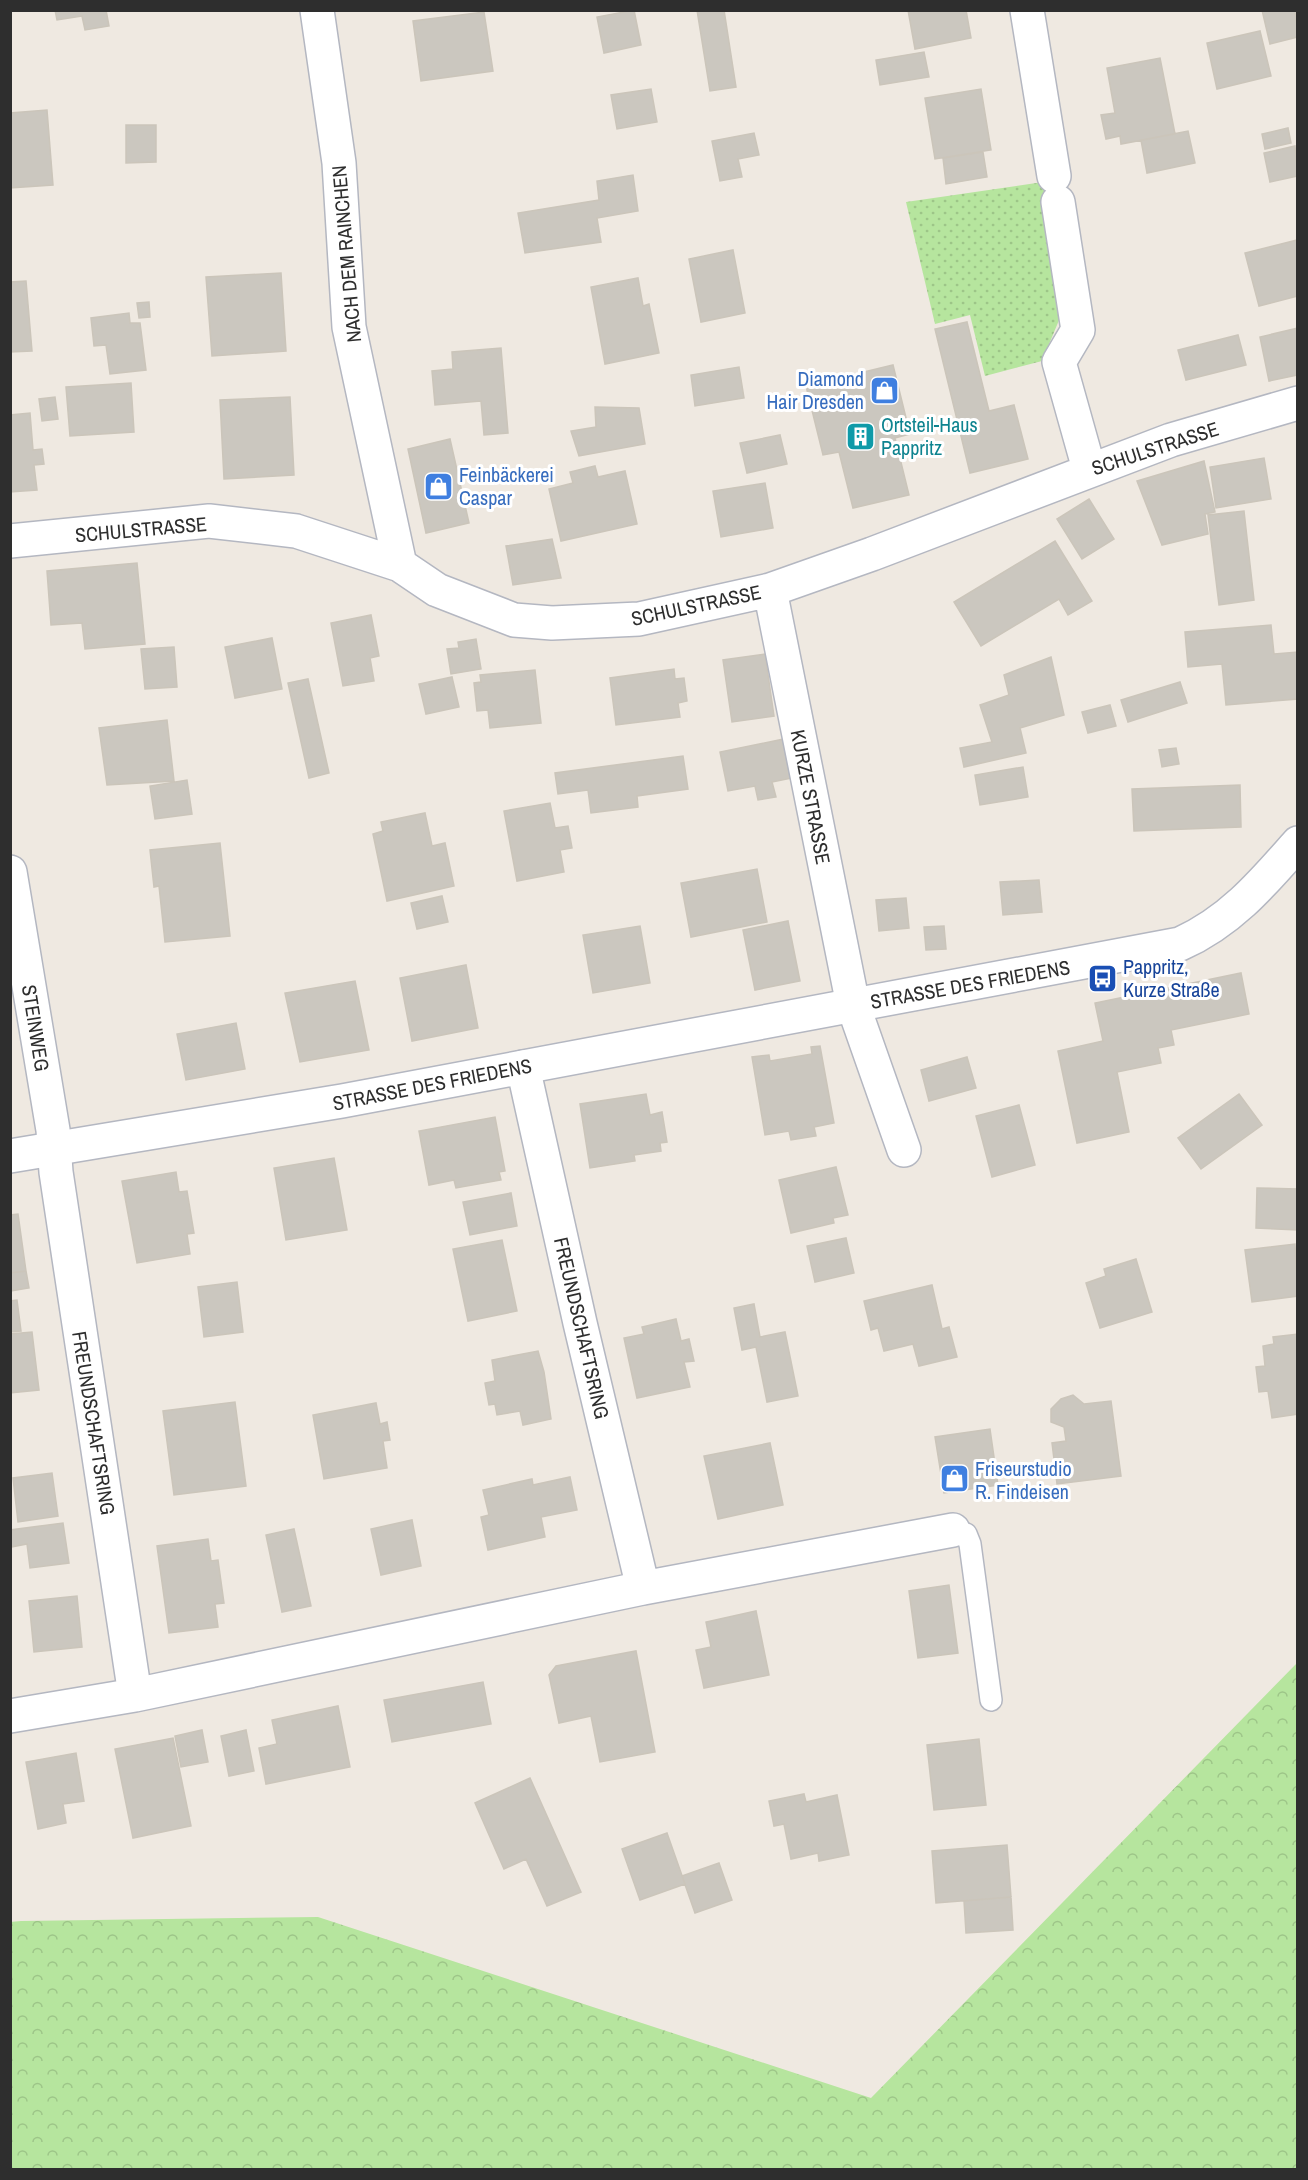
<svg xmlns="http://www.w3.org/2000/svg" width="1308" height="2180" viewBox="0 0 1308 2180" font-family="'Archivo Narrow',sans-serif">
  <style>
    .green { fill: url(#green-dots) }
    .forest { fill: url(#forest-crowns) }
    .building { fill: #cbc7bf; stroke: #cbc5ba; stroke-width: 1.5 }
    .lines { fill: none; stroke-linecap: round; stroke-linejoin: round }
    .service-casing { stroke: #b4b7c1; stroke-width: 24 }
    .minor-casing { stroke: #b4b7c1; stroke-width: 36 }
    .tertiary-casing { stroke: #b4b7c1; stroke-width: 36 }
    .service { stroke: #fff; stroke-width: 21 }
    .minor { stroke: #fff; stroke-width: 33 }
    .tertiary { stroke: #fff; stroke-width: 33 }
    .labels { text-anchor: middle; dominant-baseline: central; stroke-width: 6; stroke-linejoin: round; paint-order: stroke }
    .street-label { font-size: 20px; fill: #2e2e2e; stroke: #fff }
    .shop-label { font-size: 20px; fill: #366cbe; stroke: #fff; text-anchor: start }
    .culture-label { font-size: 20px; fill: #0d838f; stroke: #fff; text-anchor: start }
    .transit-label { font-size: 20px; fill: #164399; stroke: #fff; text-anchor: start }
  </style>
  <defs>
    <pattern id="green-dots" width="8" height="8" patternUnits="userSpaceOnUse" patternTransform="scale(1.5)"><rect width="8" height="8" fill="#b6e59e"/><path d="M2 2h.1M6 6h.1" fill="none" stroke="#9dc588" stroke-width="1.8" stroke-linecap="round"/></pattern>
    <pattern id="forest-crowns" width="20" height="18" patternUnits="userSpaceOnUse" patternTransform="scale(1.5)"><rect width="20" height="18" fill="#b6e59e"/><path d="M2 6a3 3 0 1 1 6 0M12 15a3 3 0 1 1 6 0" fill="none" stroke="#9dc588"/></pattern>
  </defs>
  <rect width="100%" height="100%" fill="#efe9e1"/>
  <path class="green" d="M1043 182 1062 313 1042 361 985 376 970 315 935 324 906 202Z"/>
  <path class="forest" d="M1297 1663V2169H11L10 1922 21 1921 318 1917 871 2098Z"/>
  <path class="building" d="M55 10H106L109 26 85 30 82 16 57 20Z
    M634 10 641 45 604 53 597 17Z
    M697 10H724L736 87 710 91Z
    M908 10H966L971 38 915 49Z
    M1262 10H1295L1298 37 1270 44Z
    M484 12 493 71 421 81 413 21Z
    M1260 31 1271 76 1217 89 1207 43Z
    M924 52 929 77 880 85 876 60Z
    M1160 58 1175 134 1121 144 1120 136 1106 139 1101 115 1115 113 1107 68Z
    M651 89 657 122 617 129 611 95Z
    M981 89 991 150 935 159 925 98Z
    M47 110 53 185 10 188V113Z
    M126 125H156V162L126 163Z
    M1288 128 1291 143 1265 149 1262 134Z
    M1188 131 1195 163 1147 173 1141 140Z
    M754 133 759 155 738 159 742 177 720 181 712 141Z
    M1295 146 1298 176 1270 182 1264 153Z
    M983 152 987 177 946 184 943 158Z
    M633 175 638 211 597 218 601 242 525 253 518 213 599 200 597 181Z
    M1297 240 1298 296 1259 306 1245 253Z
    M733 250 745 313 701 322 689 259Z
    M281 273 286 351 212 356 206 277Z
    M638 278 643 306 649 304 659 353 605 364 591 287Z
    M26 281 32 351 10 352V282Z
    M149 302 150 317 139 318 137 303Z
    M129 313 130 323H140L146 370 110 374 106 345 94 346 91 318Z
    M967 322 989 411 1014 405 1028 459 970 473 935 329Z
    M1298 328V375L1269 381 1260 337Z
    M1238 335 1246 365 1186 380 1178 350Z
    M501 348 508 433 484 435 481 401 435 405 432 371 453 369 452 352Z
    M893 365 910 434 895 438 909 495 853 508 839 452 823 455 806 386Z
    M739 367 744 398 695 406 691 375Z
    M131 383 134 432 70 436 66 387Z
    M55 397 58 419 42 421 39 399Z
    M290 397 294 475 224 479 220 400Z
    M595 407 639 408 645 444 579 456 571 431 596 427Z
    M30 413 33 450 42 449 44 464 34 465 37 490 10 492V415Z
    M780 435 787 464 747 473 740 443Z
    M450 439 469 523 426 533 408 449Z
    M1264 458 1271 499 1216 508 1210 467Z
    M1204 461 1215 512 1205 514 1208 534 1162 545 1137 481Z
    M595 466 598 477 625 471 637 524 561 541 549 489 573 483 570 472Z
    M765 483 773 528 721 537 713 491Z
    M1089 499 1114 539 1082 559 1057 519Z
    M1244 511 1254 600 1219 605 1208 515Z
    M552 539 561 578 513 585 506 546Z
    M1055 541 1092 601 1068 615 1059 599 981 646 954 602Z
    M137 563 145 644 85 649 82 623 51 625 47 571Z
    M371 615 379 656 370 658 374 681 343 686 331 623Z
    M1271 625 1274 654 1298 652V699L1226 705 1222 664 1188 667 1185 632Z
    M272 638 282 689 235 698 225 647Z
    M476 639 481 669 451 674 447 649 459 648 458 642Z
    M174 647 177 687 145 689 141 649Z
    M765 654 774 716 732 722 723 660Z
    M1051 657 1064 715 1020 728 1026 753 964 767 960 748 992 742 980 705 1009 695 1004 675Z
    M674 669 675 679 684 678 687 701 678 703 680 717 616 725 610 678Z
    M535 670 541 723 490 728 488 710 477 711 474 683 481 682 480 675Z
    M452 677 459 707 426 714 419 684Z
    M308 679 329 773 309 778 288 683Z
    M1180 682 1187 703 1128 722 1121 700Z
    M1110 705 1116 726 1088 733 1082 712Z
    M167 720 174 781 107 785 99 728Z
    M784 739 792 778 772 782 776 797 758 800 755 786 728 791 720 752Z
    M1176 748 1179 764 1162 767 1159 750Z
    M683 756 688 789 637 796 638 807 591 813 588 790 558 794 555 773Z
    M1023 767 1028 797 980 805 975 775Z
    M187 780 192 814 155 819 150 786Z
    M1240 785 1241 827 1134 831 1132 789Z
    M550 803 555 828 568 826 572 848 560 850 564 872 517 881 504 811Z
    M425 813 432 846 445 843 454 886 387 901 373 834 383 831 381 822Z
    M220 843 230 936 165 942 159 886 154 887 150 850Z
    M757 869 767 922 691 937 681 883Z
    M1039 880 1042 912 1003 915 1000 882Z
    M442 896 448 922 417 929 411 903Z
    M906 898 909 928 879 931 876 900Z
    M788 921 800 981 755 990 743 930Z
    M640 926 650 983 593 993 583 935Z
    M944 926 946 949 926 950 924 927Z
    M466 965 478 1028 412 1041 400 978Z
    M1241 973 1249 1014 1171 1030 1174 1045 1158 1048 1161 1063 1117 1072 1129 1132 1077 1143 1058 1051 1103 1041 1095 1003Z
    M355 981 369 1050 300 1062 285 993Z
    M236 1023 245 1069 186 1080 177 1034Z
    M820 1046 834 1123 814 1127 816 1136 791 1140 789 1131 765 1135 752 1057 769 1055 770 1061 812 1054 811 1047Z
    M967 1057 976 1088 929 1101 921 1070Z
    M646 1094 650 1115 662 1112 667 1142 660 1143 661 1151 634 1155 635 1161 590 1168 580 1104Z
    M1239 1094 1262 1125 1201 1169 1178 1138Z
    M1019 1105 1035 1165 992 1177 976 1116Z
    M495 1117 505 1171 499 1172 501 1180 456 1188 454 1180 429 1185 419 1131Z
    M334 1158 347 1230 286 1240 274 1168Z
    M836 1167 848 1215 833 1218 834 1223 791 1233 779 1180Z
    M176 1172 179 1192 187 1191 194 1233 187 1234 190 1254 137 1263 122 1181Z
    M1257 1188 1298 1189V1230L1256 1228Z
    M511 1193 517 1226 470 1235 463 1202Z
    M18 1214 26 1271 10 1273V1215Z
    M846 1238 854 1273 815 1282 807 1246Z
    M502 1240 517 1311 468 1321 453 1249Z
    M1295 1244 1298 1296 1252 1302 1245 1250Z
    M1136 1259 1152 1312 1100 1328 1086 1283 1106 1276 1104 1269Z
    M26 1271 29 1288 10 1291V1273Z
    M237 1282 243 1332 204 1337 198 1287Z
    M932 1285 942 1329 949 1327 957 1357 919 1366 913 1344 884 1351 878 1328 871 1330 864 1301Z
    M17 1300 21 1331 10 1332V1301Z
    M754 1304 760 1337 785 1332 798 1396 767 1402 756 1347 742 1350 734 1308Z
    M676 1319 681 1341 689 1339 694 1361 684 1362 690 1387 637 1398 624 1338 644 1334 642 1327Z
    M32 1332 39 1390 10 1393V1334Z
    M1298 1334V1414L1272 1418 1268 1391 1259 1392 1256 1367 1265 1366 1263 1346 1274 1344 1273 1337Z
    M538 1351 544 1372 551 1419 523 1425 520 1411 497 1415 495 1404 489 1405 485 1383 495 1381 492 1360Z
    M1073 1395 1084 1404 1111 1401 1121 1476 1057 1484 1052 1443 1066 1441 1064 1427 1051 1422V1409L1061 1399Z
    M235 1402 246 1486 174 1495 163 1411Z
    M376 1403 380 1424 387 1422 390 1440 383 1441 387 1468 324 1479 313 1415Z
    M990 1429 998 1485 944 1493 935 1437Z
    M770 1443 783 1505 718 1519 704 1456Z
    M52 1473 58 1516 18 1522 13 1478Z
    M570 1477 577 1510 541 1517 545 1537 488 1550 481 1517 489 1515 483 1490 532 1479 533 1485Z
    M412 1520 421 1566 381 1575 371 1529Z
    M63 1523 69 1563 30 1568 27 1544 11 1547 10 1530Z
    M294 1529 311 1606 282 1612 266 1535Z
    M208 1539 211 1561 218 1560 224 1603 215 1604 218 1627 169 1633 157 1546Z
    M949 1585 958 1653 918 1658 909 1591Z
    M77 1596 82 1647 34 1652 29 1601Z
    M756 1611 769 1675 704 1688 696 1650 711 1647 706 1622Z
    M636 1651 655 1752 600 1762 591 1716 559 1723 549 1675 556 1666Z
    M483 1682 491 1724 392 1742 384 1700Z
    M338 1706 350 1767 266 1784 259 1748 277 1744 272 1720Z
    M202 1730 208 1762 181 1767 175 1736Z
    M246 1730 254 1771 229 1776 221 1736Z
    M173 1738 191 1826 133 1838 115 1749Z
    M979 1739 986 1805 934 1810 927 1745Z
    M76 1753 84 1801 63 1804 66 1823 38 1829 26 1762Z
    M530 1778 581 1892 547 1906 526 1859 504 1869 475 1803Z
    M804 1794 806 1802 837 1795 849 1855 819 1861 818 1853 791 1859 784 1824 774 1826 769 1801Z
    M667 1833 685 1884 640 1900 622 1849Z
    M1007 1845 1011 1897 936 1903 932 1851Z
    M719 1863 732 1900 695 1913 682 1876Z
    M1011 1897 1013 1930 966 1933 964 1901Z"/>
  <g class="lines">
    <defs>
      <path id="service" d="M953 1530 966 1534 970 1544 991 1700"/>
      <path id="minor" d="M317 10 339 163 349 327 400 565
        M1027 10 1054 176
        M1058 202 1078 330 1059 362 1089 469
        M10 541 209 521 296 531 400 565 437 590 514 620 552 623 639 619 770 590 872 554 1171 440 1298 403
        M770 590 853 1005 904 1150
        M10 872 53 1130 56 1172 135 1695
        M643 1588 953 1530
        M10 1716 135 1695 643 1588 580 1323 523 1067"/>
      <path id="tertiary" d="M10 1156 342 1101 1180 944C1230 922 1263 883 1298 843"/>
    </defs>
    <use href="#service" class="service-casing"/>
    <use href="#minor" class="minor-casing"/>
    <use href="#tertiary" class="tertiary-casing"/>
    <use href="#service" class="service"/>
    <use href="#minor" class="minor"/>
    <use href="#tertiary" class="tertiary"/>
  </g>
  <defs>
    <symbol id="shop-square" viewBox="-11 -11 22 22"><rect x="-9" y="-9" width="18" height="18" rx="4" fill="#3f7fe0" stroke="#fff"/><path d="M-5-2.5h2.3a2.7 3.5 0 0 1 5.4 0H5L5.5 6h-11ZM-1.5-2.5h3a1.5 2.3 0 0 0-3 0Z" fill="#fff"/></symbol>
    <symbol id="building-square" viewBox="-11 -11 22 22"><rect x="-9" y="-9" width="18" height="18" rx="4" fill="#0f9aa8" stroke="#fff"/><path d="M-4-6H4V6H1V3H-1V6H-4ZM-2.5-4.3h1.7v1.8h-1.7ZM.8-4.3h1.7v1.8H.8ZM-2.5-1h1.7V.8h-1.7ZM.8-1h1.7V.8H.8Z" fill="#fff"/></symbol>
    <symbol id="bus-square" viewBox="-11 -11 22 22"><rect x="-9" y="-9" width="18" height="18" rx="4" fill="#1a4fb4" stroke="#fff"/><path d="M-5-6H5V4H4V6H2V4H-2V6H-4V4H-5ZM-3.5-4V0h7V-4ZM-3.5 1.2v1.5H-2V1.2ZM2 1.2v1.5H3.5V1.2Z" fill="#fff"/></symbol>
  </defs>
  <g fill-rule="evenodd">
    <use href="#shop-square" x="868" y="374" width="33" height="33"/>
    <use href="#building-square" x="844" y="420" width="33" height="33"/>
    <use href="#shop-square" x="422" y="470" width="33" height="33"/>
    <use href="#bus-square" x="1086" y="962" width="33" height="33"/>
    <use href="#shop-square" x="938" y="1462" width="33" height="33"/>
  </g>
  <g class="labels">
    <g class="street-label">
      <text transform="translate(346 254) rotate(-95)">NACH DEM RAINCHEN</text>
      <text transform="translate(1155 448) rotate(-18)">SCHULSTRASSE</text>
      <text transform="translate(141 529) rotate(-5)">SCHULSTRASSE</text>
      <text transform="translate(696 605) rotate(-12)">SCHULSTRASSE</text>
      <text transform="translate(811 797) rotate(79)">KURZE STRASSE</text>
      <text transform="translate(970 984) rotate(-10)">STRASSE DES FRIEDENS</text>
      <text transform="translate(36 1028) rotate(81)">STEINWEG</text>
      <text transform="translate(432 1084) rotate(-11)">STRASSE DES FRIEDENS</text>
      <text transform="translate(582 1328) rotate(77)">FREUNDSCHAFTSRING</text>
      <text transform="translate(94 1423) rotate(81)">FREUNDSCHAFTSRING</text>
    </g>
    <g class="shop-label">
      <text x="864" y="378" text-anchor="end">Diamond<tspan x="864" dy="23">Hair Dresden</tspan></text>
      <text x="459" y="474">Feinbäckerei<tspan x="459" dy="23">Caspar</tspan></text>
      <text x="975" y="1468">Friseurstudio<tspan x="975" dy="23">R. Findeisen</tspan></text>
    </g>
    <g class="culture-label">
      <text x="881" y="424">Ortsteil-Haus<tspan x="881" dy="23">Pappritz</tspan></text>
    </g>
    <g class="transit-label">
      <text x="1123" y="966">Pappritz,<tspan x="1123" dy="23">Kurze Straße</tspan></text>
    </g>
  </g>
  <rect width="1308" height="2180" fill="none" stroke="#2e2e2e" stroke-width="24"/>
</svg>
